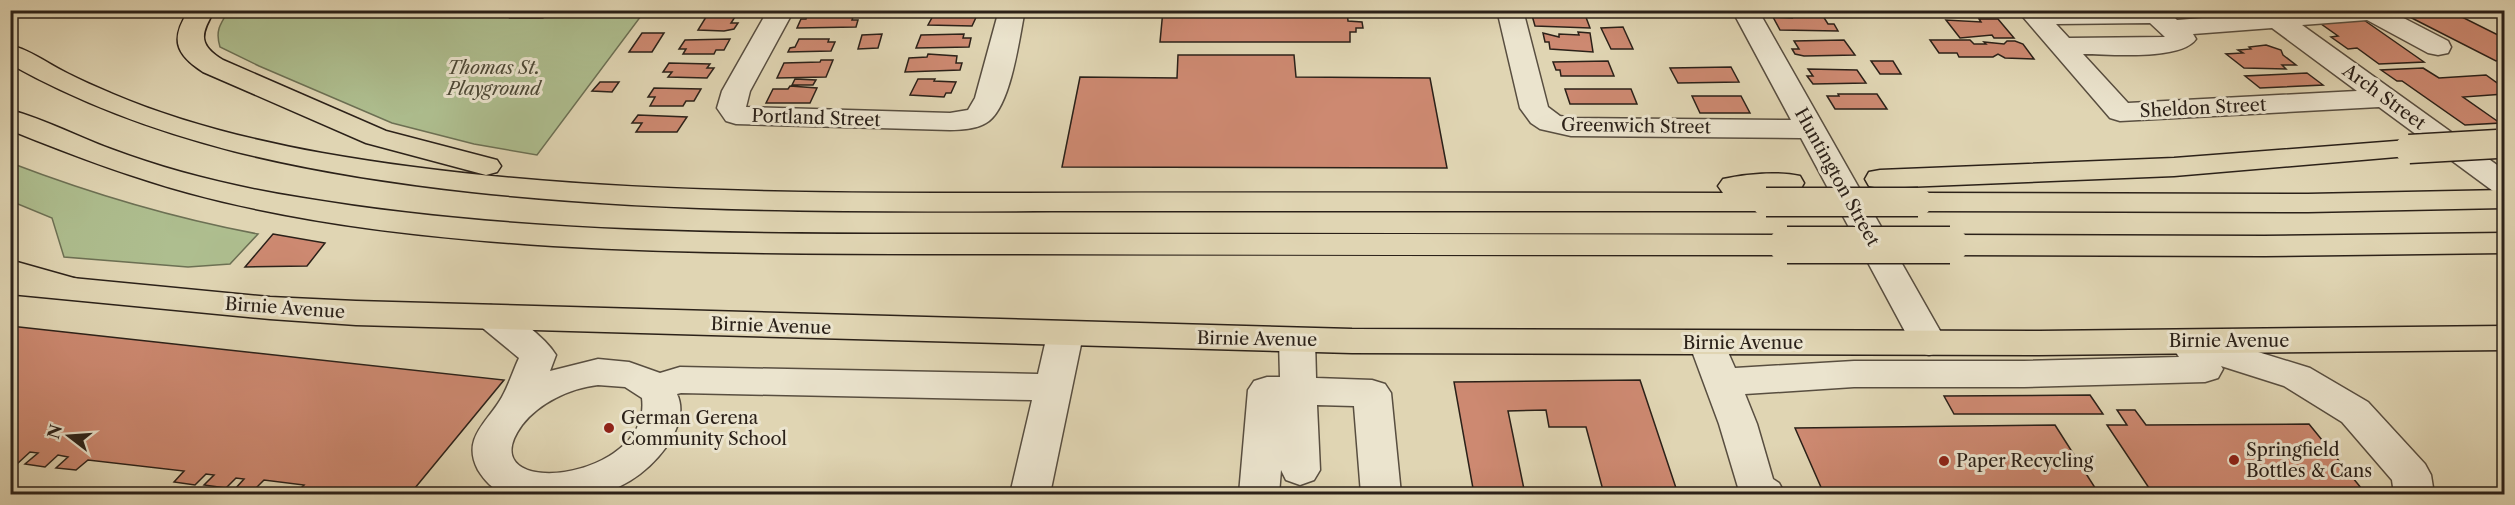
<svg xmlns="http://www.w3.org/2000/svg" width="2515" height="505" viewBox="0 0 2515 505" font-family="'Libre Caslon Text',serif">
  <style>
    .green { fill: #aebe8f; stroke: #6c7054; stroke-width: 1.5 }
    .building { fill: #cd8971; stroke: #2b2119; stroke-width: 1.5 }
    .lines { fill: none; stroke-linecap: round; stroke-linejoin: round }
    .minor-casing { stroke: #584e40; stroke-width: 3 }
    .major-casing { stroke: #2b2119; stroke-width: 3 }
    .highway-casing { stroke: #2b2119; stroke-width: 3 }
    .minor { fill: #ebe4ce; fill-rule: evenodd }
    .major { fill: #e0d5b3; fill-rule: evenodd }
    .highway { fill: #e0d5b3; fill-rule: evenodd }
    .highway-bridge-far1-casing { stroke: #2b2119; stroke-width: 31; stroke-linecap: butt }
    .highway-bridge-casing { stroke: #2b2119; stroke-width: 39; stroke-linecap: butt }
    .highway-bridge-far1 { stroke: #e0d5b3; stroke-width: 28 }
    .highway-bridge { stroke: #e0d5b3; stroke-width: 36 }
    .poi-dot { fill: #8f2418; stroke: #ebe4ce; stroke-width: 2 }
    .labels { text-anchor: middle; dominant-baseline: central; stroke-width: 6; stroke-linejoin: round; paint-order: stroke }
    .park-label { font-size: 18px; font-style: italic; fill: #4c4836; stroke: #ebe4ce }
    .street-label { font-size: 18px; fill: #2b2119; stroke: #ebe4ce }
    .poi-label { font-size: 18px; fill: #2b2119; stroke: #ebe4ce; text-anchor: start }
  </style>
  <rect width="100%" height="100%" fill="#e0d5b3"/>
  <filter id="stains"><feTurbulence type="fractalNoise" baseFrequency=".00333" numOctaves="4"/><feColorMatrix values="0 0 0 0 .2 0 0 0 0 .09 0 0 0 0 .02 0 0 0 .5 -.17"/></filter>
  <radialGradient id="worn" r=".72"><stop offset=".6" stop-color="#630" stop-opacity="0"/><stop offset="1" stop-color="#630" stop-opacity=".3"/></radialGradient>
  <path class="green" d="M229 10H520L518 14 641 16 537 155 474 144 392 123 259 66 220 47C215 31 220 24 229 10Z
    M11 163C92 194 173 218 258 234L230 264 188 267 64 257 52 218 18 204 11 203Z"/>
  <path class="building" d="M516 10H549L543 18H510Z
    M660 10H683L679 15H657Z
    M1163 10H1347L1348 21 1362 22 1363 28H1356V32H1350V42H1160Z
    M1598 10H1615L1617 17H1601Z
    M1945 10H1991L1995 15H1976L1974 13 1948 14Z
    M2396 10H2448L2504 38V59L2496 61Z
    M942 11 968 14 970 11H979L972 26 928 25 934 14H941Z
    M1531 12H1584L1590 28 1535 26Z
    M854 14 852 20H858L856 27 797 28 801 19H806L807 15Z
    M1791 16H1823L1828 24H1834L1838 31 1780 30 1773 17 1792 18Z
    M706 17H735L731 23H738L734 29 724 31 698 30Z
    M2361 18 2424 62 2379 64 2357 48 2348 49 2331 37 2338 36 2317 21Z
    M1979 19H1998L2014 38H1994L1992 35 1960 38 1946 20 1981 22Z
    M1623 27 1633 49H1611L1601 28Z
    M1578 32 1590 33 1593 52 1550 49 1549 42H1545L1543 33 1559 37V34L1579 35Z
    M642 33H664L652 52H629Z
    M882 34 878 48 858 49 862 35Z
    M964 34 963 38H971L969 47 916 48 921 35Z
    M730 39 724 50H716L714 54H683L686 49H679L685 40Z
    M799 39H829L828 42H835L831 51 788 52 790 48 795 47Z
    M1844 40 1855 55 1804 56 1795 54 1792 49H1799L1794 41Z
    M1930 40H1970L1974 44H1986L1984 42 2004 44 2007 41H2015L2023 44 2034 59 2005 58 1998 54 1993 57H1959L1957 53H1939Z
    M2266 45 2281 50 2283 55 2296 65H2282L2286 69 2244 68 2226 54 2243 53 2238 50 2251 49 2249 47Z
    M928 54 957 56 956 63H962L960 70 905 72 909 58 927 57Z
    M1178 55H1294L1296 77 1430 78 1447 168 1062 167 1080 77 1177 78Z
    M821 60H833L826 77 777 78 784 63 820 62Z
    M1608 61 1614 76H1561L1560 70H1556L1553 62Z
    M1871 61H1893L1901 74H1880Z
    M669 63 710 64 707 68H714L707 78 668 77 672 72H663Z
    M1731 67 1739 82 1678 83 1670 68Z
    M2423 68 2439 78 2486 75 2504 88V94L2463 97 2500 123 2465 125 2402 81H2397L2381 70Z
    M1808 69 1857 70 1866 83 1813 84 1807 76H1813Z
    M2307 73 2323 85 2260 88 2245 76Z
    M795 79 816 80 813 85H792Z
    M918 79H935L934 81 956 82 951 93H946L944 97 910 95Z
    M600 82H619L612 92 592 91Z
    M790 86 817 88 810 103H766L773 89H788Z
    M654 88 701 89 694 101H686L683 106H650L655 97H648Z
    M1565 89H1631L1637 104H1570Z
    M1838 94H1877L1887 109H1835L1827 96H1839Z
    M1692 96H1741L1750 113H1700Z
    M638 115 687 117 677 132H636L642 123H632Z
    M273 234 325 243 307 266 245 267Z
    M10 326 504 380 410 494H365L366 493 358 492 355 494H330L335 489 328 488 322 494H295L304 485 264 480 253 491 235 489 244 479 236 478 226 488 204 485 214 475 206 474 195 485 174 482 184 471 88 460 76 470 56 468 68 457 58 455 45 467 25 464 38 453 30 452 17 464 10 463Z
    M1640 380 1678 494H1604L1586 427H1549L1546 410 1508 411 1525 494H1474L1454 382Z
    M2090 395 2103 414H1954L1944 396Z
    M2117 410H2135L2146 425 2309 424 2366 494H2153L2107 425H2127Z
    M2055 425 2099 494H1824L1795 428Z"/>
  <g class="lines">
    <defs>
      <path id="minor" d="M768 10H794L750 91 746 107 950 113 968 110 975 98 999 10H1025C1019 38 1011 109 986 123 976 129 961 130 950 130L736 124 726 121 717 108 722 91Z
        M1497 10H1523L1548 107 1560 116 1571 118 1791 120 1732 10H1758L1947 343 1942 352 1929 355 1916 352 1801 138 1571 136 1540 129 1531 123 1520 108Z
        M2017 10H2167L2177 20 2254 14 2251 10H2388L2448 41 2451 47 2448 53 2438 55 2428 53 2367 20 2302 25 2504 170V193L2493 191 2379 107 2120 121 2110 118ZM2150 23 2165 37 2069 38 2056 24ZM2272 28 2357 91 2128 103 2083 54C2109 54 2181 61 2196 39L2193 34Z
        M491 305C511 311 545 337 556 355L550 371 598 359 629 362 660 373 680 367 1038 374 1047 335 1052 327 1065 323 1078 327 1083 335 1050 494H1010L1032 400 681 393 677 394C684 409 679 424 672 438 656 465 628 488 597 494 588 496 578 494 569 494 547 494 526 494 505 494 492 489 485 481 478 470 461 438 488 422 502 397 509 384 513 371 519 358L479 325 474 317 479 309ZM598 385 625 387 642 398C653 482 466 502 522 425 539 403 570 388 598 385Z
        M1297 328 1310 331 1315 340 1316 378 1372 380 1385 384 1391 393 1401 494H1361L1354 406 1317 405 1320 470 1314 480 1300 485 1286 480 1281 470 1279 494H1239L1248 390 1254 381 1267 377H1280L1279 340 1284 331Z
        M2187 330 2310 368 2368 402 2425 464 2431 475 2434 494H2394L2392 480 2342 422 2284 386 2221 366 2223 369 2218 378 2205 382 2024 387H1854L1745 394 1757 424 1773 479 1779 483 1785 494H1740L1719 424 1689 343 1694 334 1707 331 1720 334 1735 368 1854 361H2024L2179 357 2169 342 2174 333Z"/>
      <path id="major" d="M10 272 270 297 356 301 1352 329 2039 331 2504 326V350L2039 355 1352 353 356 325 270 319 10 294Z"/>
      <path id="highway" d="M189 10H215C200 34 198 45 223 60L386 131 497 160 501 166 497 172 486 175 366 143 203 72C175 54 170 39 189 10Z
        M10 45C30 50 47 63 65 72 80 80 97 87 113 94 179 122 251 140 322 153 554 194 791 193 1026 193 1258 192 1491 193 1723 193L1718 186 1723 179C1746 174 1777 171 1800 176L1804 183 1800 190 1769 193 1777 195 1782 202 1777 209 1766 211C1528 211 1290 211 1052 211 858 212 664 213 472 192 311 174 153 144 10 64Z
        M10 110C45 119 78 137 111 149 172 172 239 188 303 198 537 237 776 234 1013 234 1271 234 1529 234 1787 235L1799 238 1803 245 1799 252 1787 255C1532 255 1277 255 1022 254 865 254 709 255 553 246 431 238 307 225 189 193 127 176 69 154 10 130Z
        M2409 140 2420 143 2424 149 2420 155 2174 176 1880 188 1869 186 1865 179 1869 172 1880 170 2174 158Z
        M2504 190V208L2308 212 1918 211 1907 209 1902 202 1907 195 1918 193 2308 194Z
        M2504 233V253L2264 256 1950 255 1938 252 1934 245 1938 238 1950 235 2264 236Z
        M10 260 81 280 86 288 81 296 69 299 10 282Z"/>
    </defs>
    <use href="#minor" class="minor-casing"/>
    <use href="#major" class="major-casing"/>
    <use href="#highway" class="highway-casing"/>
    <use href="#minor" class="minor"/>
    <use href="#major" class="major"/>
    <use href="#highway" class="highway"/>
    <defs>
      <path id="highway-bridge-far1" d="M2409 149 2497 144
        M1766 202H1918"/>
      <path id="highway-bridge" d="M1787 245H1950"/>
    </defs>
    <use href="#highway-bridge-far1" class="highway-bridge-far1-casing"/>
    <use href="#highway-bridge" class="highway-bridge-casing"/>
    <use href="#highway-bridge-far1" class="highway-bridge-far1"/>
    <use href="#highway-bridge" class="highway-bridge"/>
  </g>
  <g class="poi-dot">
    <circle cx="609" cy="428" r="6"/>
    <circle cx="2234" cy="460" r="6"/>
    <circle cx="1944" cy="461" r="6"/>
  </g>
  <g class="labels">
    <g class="park-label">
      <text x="494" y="68">Thomas St.<tspan x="494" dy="21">Playground</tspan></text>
    </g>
    <g class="street-label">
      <text transform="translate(2384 97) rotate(36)">Arch Street</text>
      <text transform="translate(2203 108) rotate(-3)">Sheldon Street</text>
      <text transform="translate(816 118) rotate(2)">Portland Street</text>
      <text transform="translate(1636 126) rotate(1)">Greenwich Street</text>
      <text transform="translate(1837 177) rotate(61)">Huntington Street</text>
      <text transform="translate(285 308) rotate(4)">Birnie Avenue</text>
      <text transform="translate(771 326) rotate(2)">Birnie Avenue</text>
      <text transform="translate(1257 339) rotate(1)">Birnie Avenue</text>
      <text x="2229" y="341">Birnie Avenue</text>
      <text x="1743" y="343">Birnie Avenue</text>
    </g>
    <g class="poi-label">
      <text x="621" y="418">German Gerena<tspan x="621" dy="21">Community School</tspan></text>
      <text x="2246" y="450">Springfield<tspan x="2246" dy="21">Bottles &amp; Cans</tspan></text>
      <text x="1956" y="461">Paper Recycling</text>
    </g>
  </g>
  <rect width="2515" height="505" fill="none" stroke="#e0d5b3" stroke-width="36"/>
  <rect x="12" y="12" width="2491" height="481" fill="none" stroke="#2b2119" stroke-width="3"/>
  <rect x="18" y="18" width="2479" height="469" fill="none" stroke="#2b2119" stroke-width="1.5"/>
  <g transform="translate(69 436) rotate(287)" stroke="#ebe4ce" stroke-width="4.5" paint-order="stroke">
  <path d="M0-4.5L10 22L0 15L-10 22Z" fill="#2b2119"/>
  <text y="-9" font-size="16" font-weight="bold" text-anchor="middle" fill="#2b2119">N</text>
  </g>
  <rect width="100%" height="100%" filter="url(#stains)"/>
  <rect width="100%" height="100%" fill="url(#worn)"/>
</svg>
